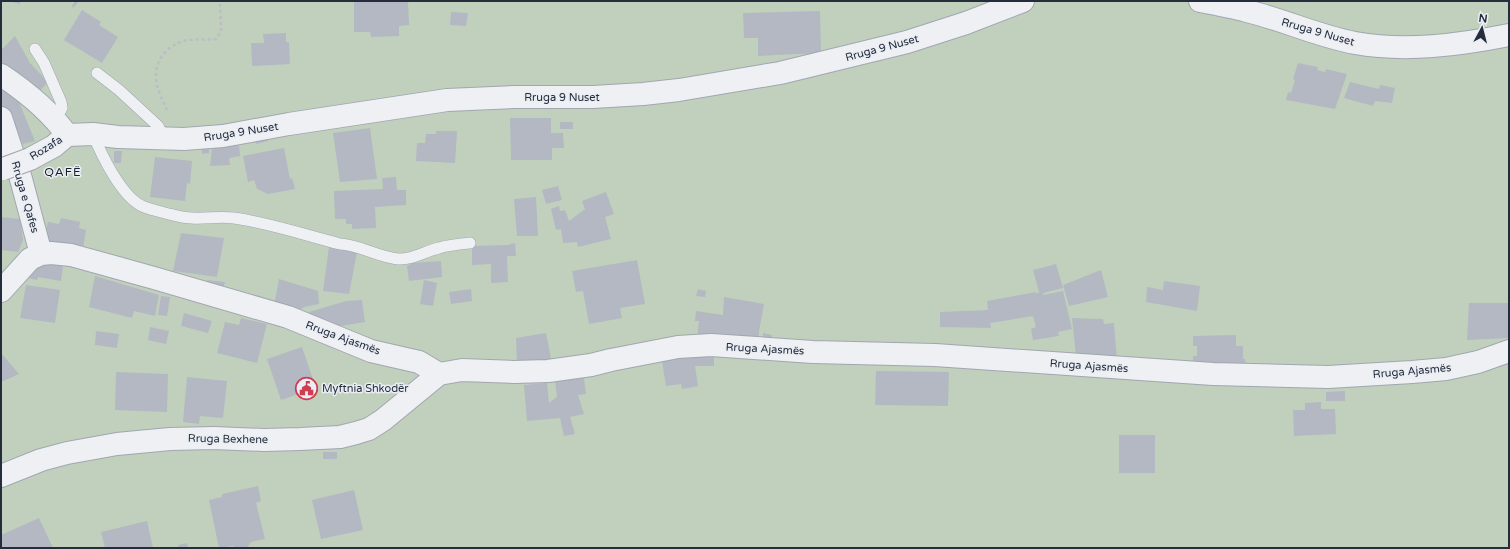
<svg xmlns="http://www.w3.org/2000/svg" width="1510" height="549" viewBox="0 0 1510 549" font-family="'Varela Round',sans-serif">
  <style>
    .green { fill: #c1d0bc }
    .building { fill: #b3b8c3 }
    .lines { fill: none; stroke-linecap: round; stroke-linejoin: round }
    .lane-casing { stroke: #a1a6b0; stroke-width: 12 }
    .street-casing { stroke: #a1a6b0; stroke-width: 24 }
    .path { stroke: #babdc4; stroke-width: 2.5; stroke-dasharray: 3 3; stroke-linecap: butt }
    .lane { stroke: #eef0f4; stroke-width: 11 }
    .street { stroke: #eef0f4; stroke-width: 22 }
    .street-bridge-casing { stroke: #a1a6b0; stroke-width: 24; stroke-linecap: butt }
    .street-bridge { stroke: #eef0f4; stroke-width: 22 }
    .labels { text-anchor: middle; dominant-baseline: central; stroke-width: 3; stroke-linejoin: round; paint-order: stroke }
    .street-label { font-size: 11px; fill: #252d3c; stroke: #eaeef4 }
    .poi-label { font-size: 11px; fill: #252d3c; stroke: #eaeef4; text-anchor: start }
    .neighbourhood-label { font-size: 12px; letter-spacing: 1px; fill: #181e2c; stroke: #eaeef4 }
  </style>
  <rect width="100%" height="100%" fill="#dbdfe6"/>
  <path class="green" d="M1 1H1509V548H1Z"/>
  <path class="building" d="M8 1H20V4Z
    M75 1H79L73 8 72 6Z
    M354 1H408L409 25 399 26V36L371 37 370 32H354Z
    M82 10 101 22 99 25 118 37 102 63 64 40Z
    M820 11 821 53 758 56V38H744L743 13Z
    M451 12 468 13 466 26 450 25Z
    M286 33V42H289L290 64 252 66 251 43H264L263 34Z
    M15 36 30 63 48 82 39 92 1 61V50Z
    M1298 63 1318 67 1317 70 1325 72 1326 69 1347 74 1335 109 1286 100 1288 92 1291 93 1295 80 1293 79Z
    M1350 82 1379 89 1380 85 1395 88 1392 103 1375 101 1373 106 1344 98Z
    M4 89 19 102 35 141 23 144 18 135 12 136 1 101V90Z
    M510 118H551V133H563L564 148H552V160H511Z
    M560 122H573V129H560Z
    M370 128 377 179 340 182 333 133Z
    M436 131H457L455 163 416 161 417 143H425L426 134H436Z
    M267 138 268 141 256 144 255 140Z
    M239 145 240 156 229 158 230 165 210 166 212 149Z
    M209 148V153L202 154V149Z
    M284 148 290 179 292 178 295 189 268 194 257 189 254 180 248 182 243 156Z
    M114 151H122L121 163H114Z
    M155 157 192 161 190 184 187 183 185 201 150 197Z
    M396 177 397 190H406V205L375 207 376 228 352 229V224H346V219H335L334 191 383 189 382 178Z
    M558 186 562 200 546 204 542 190Z
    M606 192 614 214 605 217 611 239 578 247 577 242 563 243 561 229 556 230 551 209 559 206 560 211 565 210 569 221 585 209 582 201Z
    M536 197 538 236H517L514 199Z
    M1 217 20 219 23 240 18 252 1 250Z
    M61 218 80 222 79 228 86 230 83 248 44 240 48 222 59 224Z
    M181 233 224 238 217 277 173 271Z
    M515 243 516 256H507L508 282 491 283V264L472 265V246L508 245Z
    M329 247 350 248 357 252 349 294 323 291Z
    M637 260 645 304 620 308 622 318 589 324 583 291 576 292 572 271Z
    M441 261 442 277 409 281 407 266 412 263Z
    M35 262 63 266 61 281 38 277 37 280 24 277Z
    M1056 264 1063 288 1043 293V295L1063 291 1072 329 1058 332 1059 336 1033 340 1031 329 1036 327 1033 316 990 323 991 328 940 327V312L988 310 987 301 1036 292V294L1039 292 1033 270Z
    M1101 270 1108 297 1069 306 1063 285Z
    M95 276 159 295 155 316 134 311 132 318 89 307Z
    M279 279 318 291 319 304 304 307 298 312 273 311Z
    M207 280 225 282 221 294 205 291Z
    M424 280 437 283 433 306 420 304Z
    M1164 281 1200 286 1197 311 1146 302 1147 287 1163 290Z
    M26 285 60 290 55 323 20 318Z
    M471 289 472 301 451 304 449 292Z
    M698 289 706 291 705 297 696 296Z
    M161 296 170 297 167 316 158 315Z
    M724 297 764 304 759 331 758 345 697 341 699 321H695L696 311 723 315Z
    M362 300 365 322 334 327 310 321 309 312 346 301Z
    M1469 303H1509V338L1467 340Z
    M184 313 212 321 208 333 181 326Z
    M241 318 267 324 257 363 217 353 225 322 239 325Z
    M1072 318 1103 319 1104 324 1114 323 1117 361 1076 356Z
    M150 327 169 331 166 344 148 340Z
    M96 331 119 334 117 348 95 345Z
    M546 333 552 364 517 367 516 338Z
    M763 333 772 335V345H763Z
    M1236 335V346H1243V359H1245L1246 368H1194L1193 356H1197V346H1193V336Z
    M302 347 316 388 281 400 267 359Z
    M1 353 19 374 1 382Z
    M693 355H714V366H695L698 386 682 389 681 384 666 386 662 361Z
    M876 371 949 372 948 406 875 405Z
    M116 372 168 374 167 412 115 410Z
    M187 377 227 381 223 418 200 416 199 424 183 422Z
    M584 378 586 394 578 395 584 414 570 417 575 434 564 436 560 418 527 421 524 385 547 383 549 403 557 397 555 381Z
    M1345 391V401H1326V392Z
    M1321 402V409H1335L1336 434 1294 436 1293 410H1305V403Z
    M1119 435H1155V473H1119Z
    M323 452H337V459H323Z
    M258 486 261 501 256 503 265 539 251 542 247 548H235L233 546 219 548 209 500 222 497V494Z
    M354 490 363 530 321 539 312 500Z
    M39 518 53 548H2L1 535Z
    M147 521 153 548H105L101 532Z
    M187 543 188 548H179L178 545Z"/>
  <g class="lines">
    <defs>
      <path id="lane" d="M35 49 44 63 61 102 62 108 55 120
        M97 73 119 90 158 126 161 132V139
        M93 134C101 154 121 196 142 206 149 209 157 211 165 213 174 215 183 218 192 218 206 219 220 216 234 218 270 223 305 235 340 244 360 245 378 257 398 259 413 260 425 251 439 248 449 245 460 244 470 243"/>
      <path id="street" d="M1200 1C1216 4 1232 7 1247 11 1284 20 1318 36 1355 43 1406 52 1459 45 1509 35
        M1 75C25 91 50 111 67 135
        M1 118 21 179 41 254
        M67 135 93 134 118 137 184 139 223 136 289 124 447 100 515 97H593L643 94 679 90 780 73 907 42 966 23 1023 1
        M30 159 54 146 67 135
        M1 291 30 259 41 254 51 253 71 255 154 278 288 317 371 351 419 362 439 374 462 370 514 372 548 371 591 365 611 360 678 347 711 345 813 352 935 355 1213 374 1328 377 1412 372 1446 369 1478 362 1509 351
        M1 476 41 460 67 453 117 444 170 439 214 438 264 440 300 439 340 437 356 433 369 429 383 420 439 374"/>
    </defs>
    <use href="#lane" class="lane-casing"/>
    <use href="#street" class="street-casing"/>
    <path class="path" d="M167 110C162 99 155 86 156 74 157 56 171 43 188 40 197 39 207 40 216 39L221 31 220 1"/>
    <use href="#lane" class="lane"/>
    <use href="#street" class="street"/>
    <defs>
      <path id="street-bridge" d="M3 169 30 159"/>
    </defs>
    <use href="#street-bridge" class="street-bridge-casing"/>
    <use href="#street-bridge" class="street-bridge"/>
  </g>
  <defs>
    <symbol id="civic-ring" viewBox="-11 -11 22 22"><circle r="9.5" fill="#eaeef4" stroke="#ce3d50" stroke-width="1.5"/><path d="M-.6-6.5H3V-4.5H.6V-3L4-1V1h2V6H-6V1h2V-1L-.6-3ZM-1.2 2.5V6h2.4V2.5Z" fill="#ce3d50"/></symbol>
  </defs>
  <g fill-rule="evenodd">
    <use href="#civic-ring" x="294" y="376" width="25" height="25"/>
  </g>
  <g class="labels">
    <g class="street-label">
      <text transform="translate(1318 32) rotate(16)">Rruga 9 Nuset</text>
      <text transform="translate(882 48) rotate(-15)">Rruga 9 Nuset</text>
      <text x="562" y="97">Rruga 9 Nuset</text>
      <text transform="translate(241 132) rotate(-9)">Rruga 9 Nuset</text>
      <text transform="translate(46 148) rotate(-32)">Rozafa</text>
      <text transform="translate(25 197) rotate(74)">Rruga e Qafes</text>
      <text transform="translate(343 338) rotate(20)">Rruga Ajasmës</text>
      <text transform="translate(765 349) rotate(3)">Rruga Ajasmës</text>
      <text transform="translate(1089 366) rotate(4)">Rruga Ajasmës</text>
      <text transform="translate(1412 371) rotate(-5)">Rruga Ajasmës</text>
      <text transform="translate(228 439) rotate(1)">Rruga Bexhene</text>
    </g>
    <g class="poi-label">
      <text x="322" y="388">Myftnia Shkodër</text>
    </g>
    <g class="neighbourhood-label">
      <text x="63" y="172">QAFË</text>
    </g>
  </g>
  <rect width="1510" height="549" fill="none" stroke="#252d3c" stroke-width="4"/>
  <g transform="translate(1482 28) rotate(7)" stroke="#eaeef4" stroke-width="3" paint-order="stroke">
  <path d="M0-3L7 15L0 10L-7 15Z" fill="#252d3c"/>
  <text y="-6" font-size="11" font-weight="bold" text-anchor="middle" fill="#252d3c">N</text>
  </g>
</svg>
